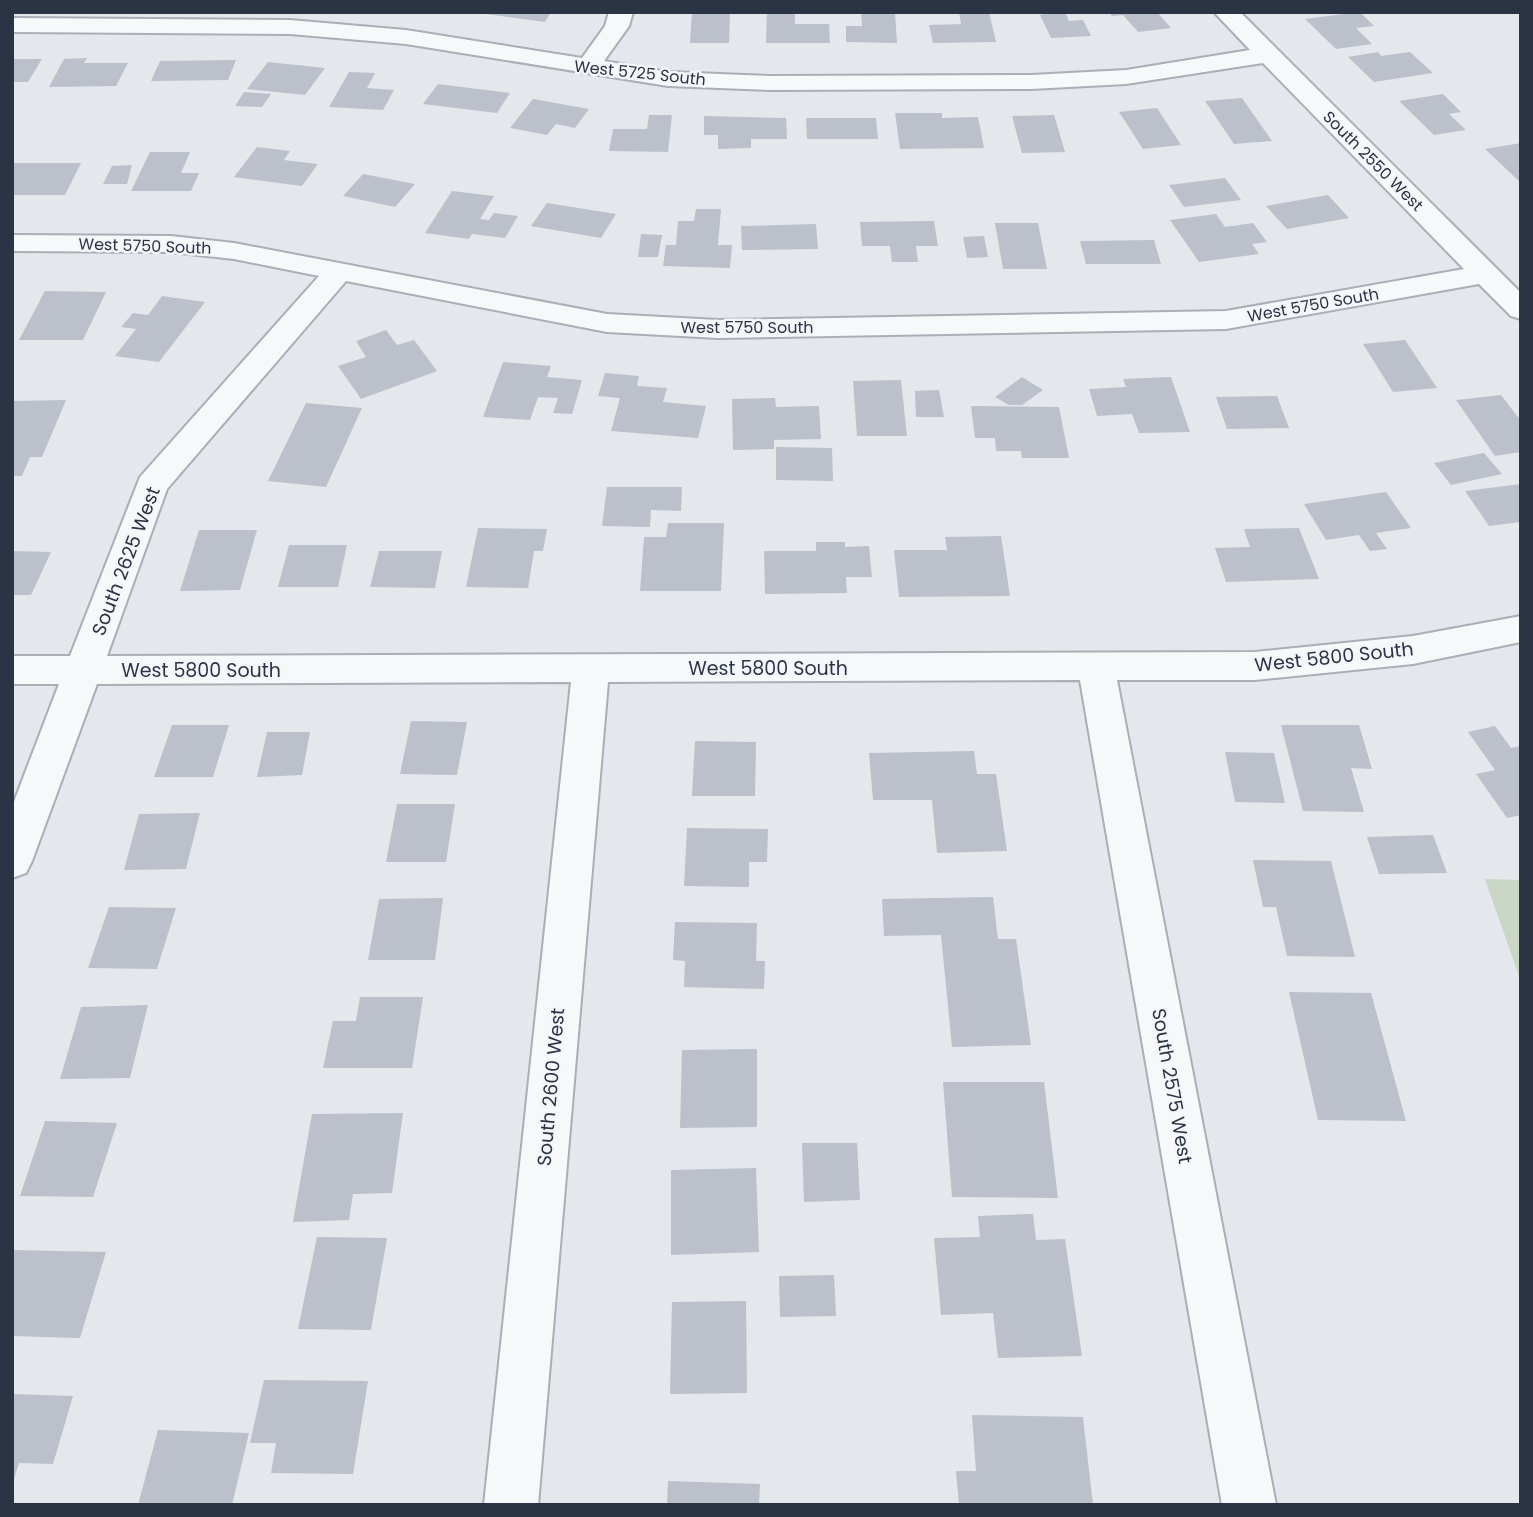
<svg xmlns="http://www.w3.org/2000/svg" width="1533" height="1517" viewBox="0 0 1533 1517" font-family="Poppins,sans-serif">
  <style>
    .green { fill: #c9d6c5 }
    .building { fill: #bbc0ca }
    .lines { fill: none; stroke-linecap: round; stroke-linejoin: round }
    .minor-casing { stroke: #a9aeb7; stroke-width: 4 }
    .minor { fill: #f7f8fa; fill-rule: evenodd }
    .labels { text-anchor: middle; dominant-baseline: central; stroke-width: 5; stroke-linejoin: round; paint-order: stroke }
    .far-street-label { font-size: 16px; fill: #2b3445; stroke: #f4f6f9 }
    .street-label { font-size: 19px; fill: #2b3445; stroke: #f4f6f9 }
  </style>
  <rect width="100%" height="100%" fill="#e4e7ec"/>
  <path class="green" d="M1485 879 1521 880V982Z"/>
  <path class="building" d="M472 12H551L545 22Z
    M692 12H730L729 43H690Z
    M767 12H795V24H829L830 43H766Z
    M861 12H895L897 43 846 42V26H862Z
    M959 12H989L996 42 933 43 929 25 961 24Z
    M1054 12H1065L1069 21 1083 20 1091 36 1051 38 1040 15Z
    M1109 12H1157L1171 28 1138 32 1123 15 1112 16Z
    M1360 12 1374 26 1356 28 1372 44 1336 49 1305 19Z
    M1378 52 1381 56 1410 52 1433 73 1374 82 1348 57Z
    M87 58 84 63H128L116 86 49 87 64 59Z
    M12 59H42L28 82H12Z
    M236 60 228 80 151 81 160 61Z
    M268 62 325 68 305 95 247 89Z
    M349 72 375 73 367 88 394 90 383 110 329 107Z
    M438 84 510 93 497 113 423 104Z
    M244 92 271 94 262 107 235 106Z
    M1443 94 1461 112 1449 114 1466 130 1434 135 1399 101Z
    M1242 98 1272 141 1234 144 1205 101Z
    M533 99 589 109 575 128 556 124 547 135 510 128Z
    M1157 108 1181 145 1143 149 1119 112Z
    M895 113H942V118L978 117 984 148 900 149Z
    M649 115H672L668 152 609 151 613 129H647Z
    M1054 115 1065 152 1022 153 1012 116Z
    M704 116 786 118 787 139H751V148L718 149V135H704Z
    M806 118H876L878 139H807Z
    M1521 143V183L1485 149Z
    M257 147 290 151 284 160 318 164 302 186 234 177Z
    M150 152H190L181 173H199L191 191H131Z
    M12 163H81L65 195H12Z
    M132 165 127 184H103L112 166Z
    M363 174 415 184 395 207 343 196Z
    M1225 178 1241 200 1184 207 1169 185Z
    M452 191 494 196 480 219 489 220 494 213 518 216 505 238 472 234 469 239 425 233Z
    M1328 195 1349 218 1287 229 1266 206Z
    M547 203 616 214 601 238 531 226Z
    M696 209H721L718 245H732L730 268 663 266 666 245H676L678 221H694Z
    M1216 214 1225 227 1253 223 1267 242 1252 244 1259 254 1199 262 1170 220Z
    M934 221 938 246H916L918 262H892L890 246H862L860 222Z
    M995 223H1038L1047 269H1003Z
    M816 224 818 249 742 250 741 226Z
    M641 234 662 235 658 257H638Z
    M984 236 988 257 967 258 963 237Z
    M1154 240 1161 264H1086L1080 241Z
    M45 291 106 292 83 340H19Z
    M162 296 205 302 159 362 115 356 136 329 121 327 133 313 148 315Z
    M386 330 397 345 414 340 437 371 361 399 338 366 366 357 356 341Z
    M1405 340 1437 388 1393 392 1363 344Z
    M503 362 551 366 547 377 582 380 572 414 553 413 558 398 538 397 530 420 483 417Z
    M605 373 639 376 637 386 667 388 663 402 706 406 698 438 611 431 620 398 598 396Z
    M1022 377 1043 390 1022 405H1009L995 397Z
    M1171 377 1190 432 1139 433 1132 414 1097 416 1089 389 1126 387 1123 379Z
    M901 380 907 436H857L853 381Z
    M939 390 944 417H916L915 391Z
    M1501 395 1521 421V452L1495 456 1456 400Z
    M1277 396 1289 428 1227 429 1216 397Z
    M775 398 776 407 819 406 821 439 774 440V449L733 450 732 399Z
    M66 400 42 457H30L22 476H12V401Z
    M306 403 362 408 326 487 268 481Z
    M971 406 1059 407 1069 458H1022L1021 451H996L995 438H975Z
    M776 447 832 448 833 481 776 480Z
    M1484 453 1502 474 1451 485 1434 463Z
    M1521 484V522L1489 526 1465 491Z
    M607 487H682L681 511 651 510 650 527 602 526Z
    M1386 492 1411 528 1376 533 1387 549 1370 551 1359 535 1326 540 1304 504Z
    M668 523H724L721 591H640L644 537H666Z
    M478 528 547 529 543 551H534L528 588 466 587Z
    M1299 528 1319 579 1226 582 1215 548 1250 547 1244 529Z
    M199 530H257L240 590 180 591Z
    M1001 536 1010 596 899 597 894 550H947L945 537Z
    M816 542H845V547L869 546 872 577H846L847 593 765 594 764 551H816Z
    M289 545H347L338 587H278Z
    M12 551 51 552 31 595H12Z
    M379 551H442L435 588 370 587Z
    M411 721 467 722 457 775 400 774Z
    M172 725H229L213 777H154Z
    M1281 725H1359L1372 769 1351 768 1364 812 1303 811Z
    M1495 726 1511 748 1521 746V815L1507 818 1476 774 1495 770 1468 732Z
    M267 732H310L302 775 257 777Z
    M695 741 756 742 755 796H692Z
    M974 751 977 774H996L1007 851 937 853 932 800H873L869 753Z
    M1225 752 1274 753 1285 803 1235 802Z
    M397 804H455L446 862H386Z
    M200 813 186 869 124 870 139 814Z
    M687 828 768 829 767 862H749V887L684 886Z
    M1433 835 1447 873 1379 874 1367 837Z
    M1253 860 1331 861 1355 957 1287 956 1276 907H1263Z
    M993 897 998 939H1016L1031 1045 952 1047 941 935 884 936 882 899Z
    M443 898 435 960H368L379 899Z
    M109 907 176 908 157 969 88 968Z
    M675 922 757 923 756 961H765L764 989 684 987 685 961 673 960Z
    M1289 992 1371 993 1406 1121 1318 1120Z
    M360 997H423L412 1068H323L333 1021H356Z
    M148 1005 130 1078 60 1079 81 1007Z
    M757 1049V1127L680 1128 682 1050Z
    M943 1082H1044L1058 1198 952 1197Z
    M403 1113 392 1193 353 1194 349 1220 293 1222 312 1114Z
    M45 1121 117 1123 93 1197 20 1196Z
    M802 1143H857L860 1200 804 1202Z
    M756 1168 759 1252 671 1255V1170Z
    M1033 1214 1036 1240 1065 1239 1082 1356 998 1358 993 1313 941 1315 934 1238 980 1237 978 1216Z
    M317 1237 387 1238 371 1330 298 1329Z
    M12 1250 106 1252 80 1338 12 1336Z
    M834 1275 836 1316 780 1317 779 1276Z
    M746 1301 747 1393 670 1394 672 1302Z
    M264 1380 368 1381 353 1474 271 1473 276 1443H250Z
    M12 1394 73 1396 53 1464 19 1463 13 1482Z
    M972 1415 1083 1417 1093 1505H959L956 1471H976Z
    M158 1430 249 1433 232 1505H138Z
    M668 1481 760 1484 759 1505H667Z"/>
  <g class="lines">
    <defs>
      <path id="minor" d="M609 12H633L629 26 604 61 668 72 771 76 1031 75 1126 70 1250 50 1214 12H1240L1521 293V319L1511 316 1479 284 1226 329 718 338 607 332 346 281 167 489 107 656 1255 652 1413 636 1521 616V642L1413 664 1255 680H1117L1276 1505H1222L1080 680 608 682 538 1505H484L571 682 97 684 32 861 26 873 12 878V807L59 684H12V656H70L140 477 319 276 234 259 171 252 12 251V235L171 236 234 243 607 314 718 320 1226 311 1464 269 1263 63 1126 84 1031 89 771 90 668 86 406 44 290 34 12 32V18L290 20 406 30 582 58 605 26Z"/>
    </defs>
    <use href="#minor" class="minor-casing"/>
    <use href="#minor" class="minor"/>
  </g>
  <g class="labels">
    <g class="far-street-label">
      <text transform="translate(640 73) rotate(6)">West 5725 South</text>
      <text transform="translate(1373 161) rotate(45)">South 2550 West</text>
      <text transform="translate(145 246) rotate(2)">West 5750 South</text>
      <text transform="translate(1313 305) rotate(-10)">West 5750 South</text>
      <text x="747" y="327">West 5750 South</text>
    </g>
    <g class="street-label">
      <text transform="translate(126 561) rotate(-69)">South 2625 West</text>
      <text transform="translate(1334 657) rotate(-6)">West 5800 South</text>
      <text x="768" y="668">West 5800 South</text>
      <text x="201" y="670">West 5800 South</text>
      <text transform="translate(1172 1086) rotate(80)">South 2575 West</text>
      <text transform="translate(551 1087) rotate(-85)">South 2600 West</text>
    </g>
  </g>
  <rect width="1533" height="1517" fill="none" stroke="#2b3445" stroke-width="28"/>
</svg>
